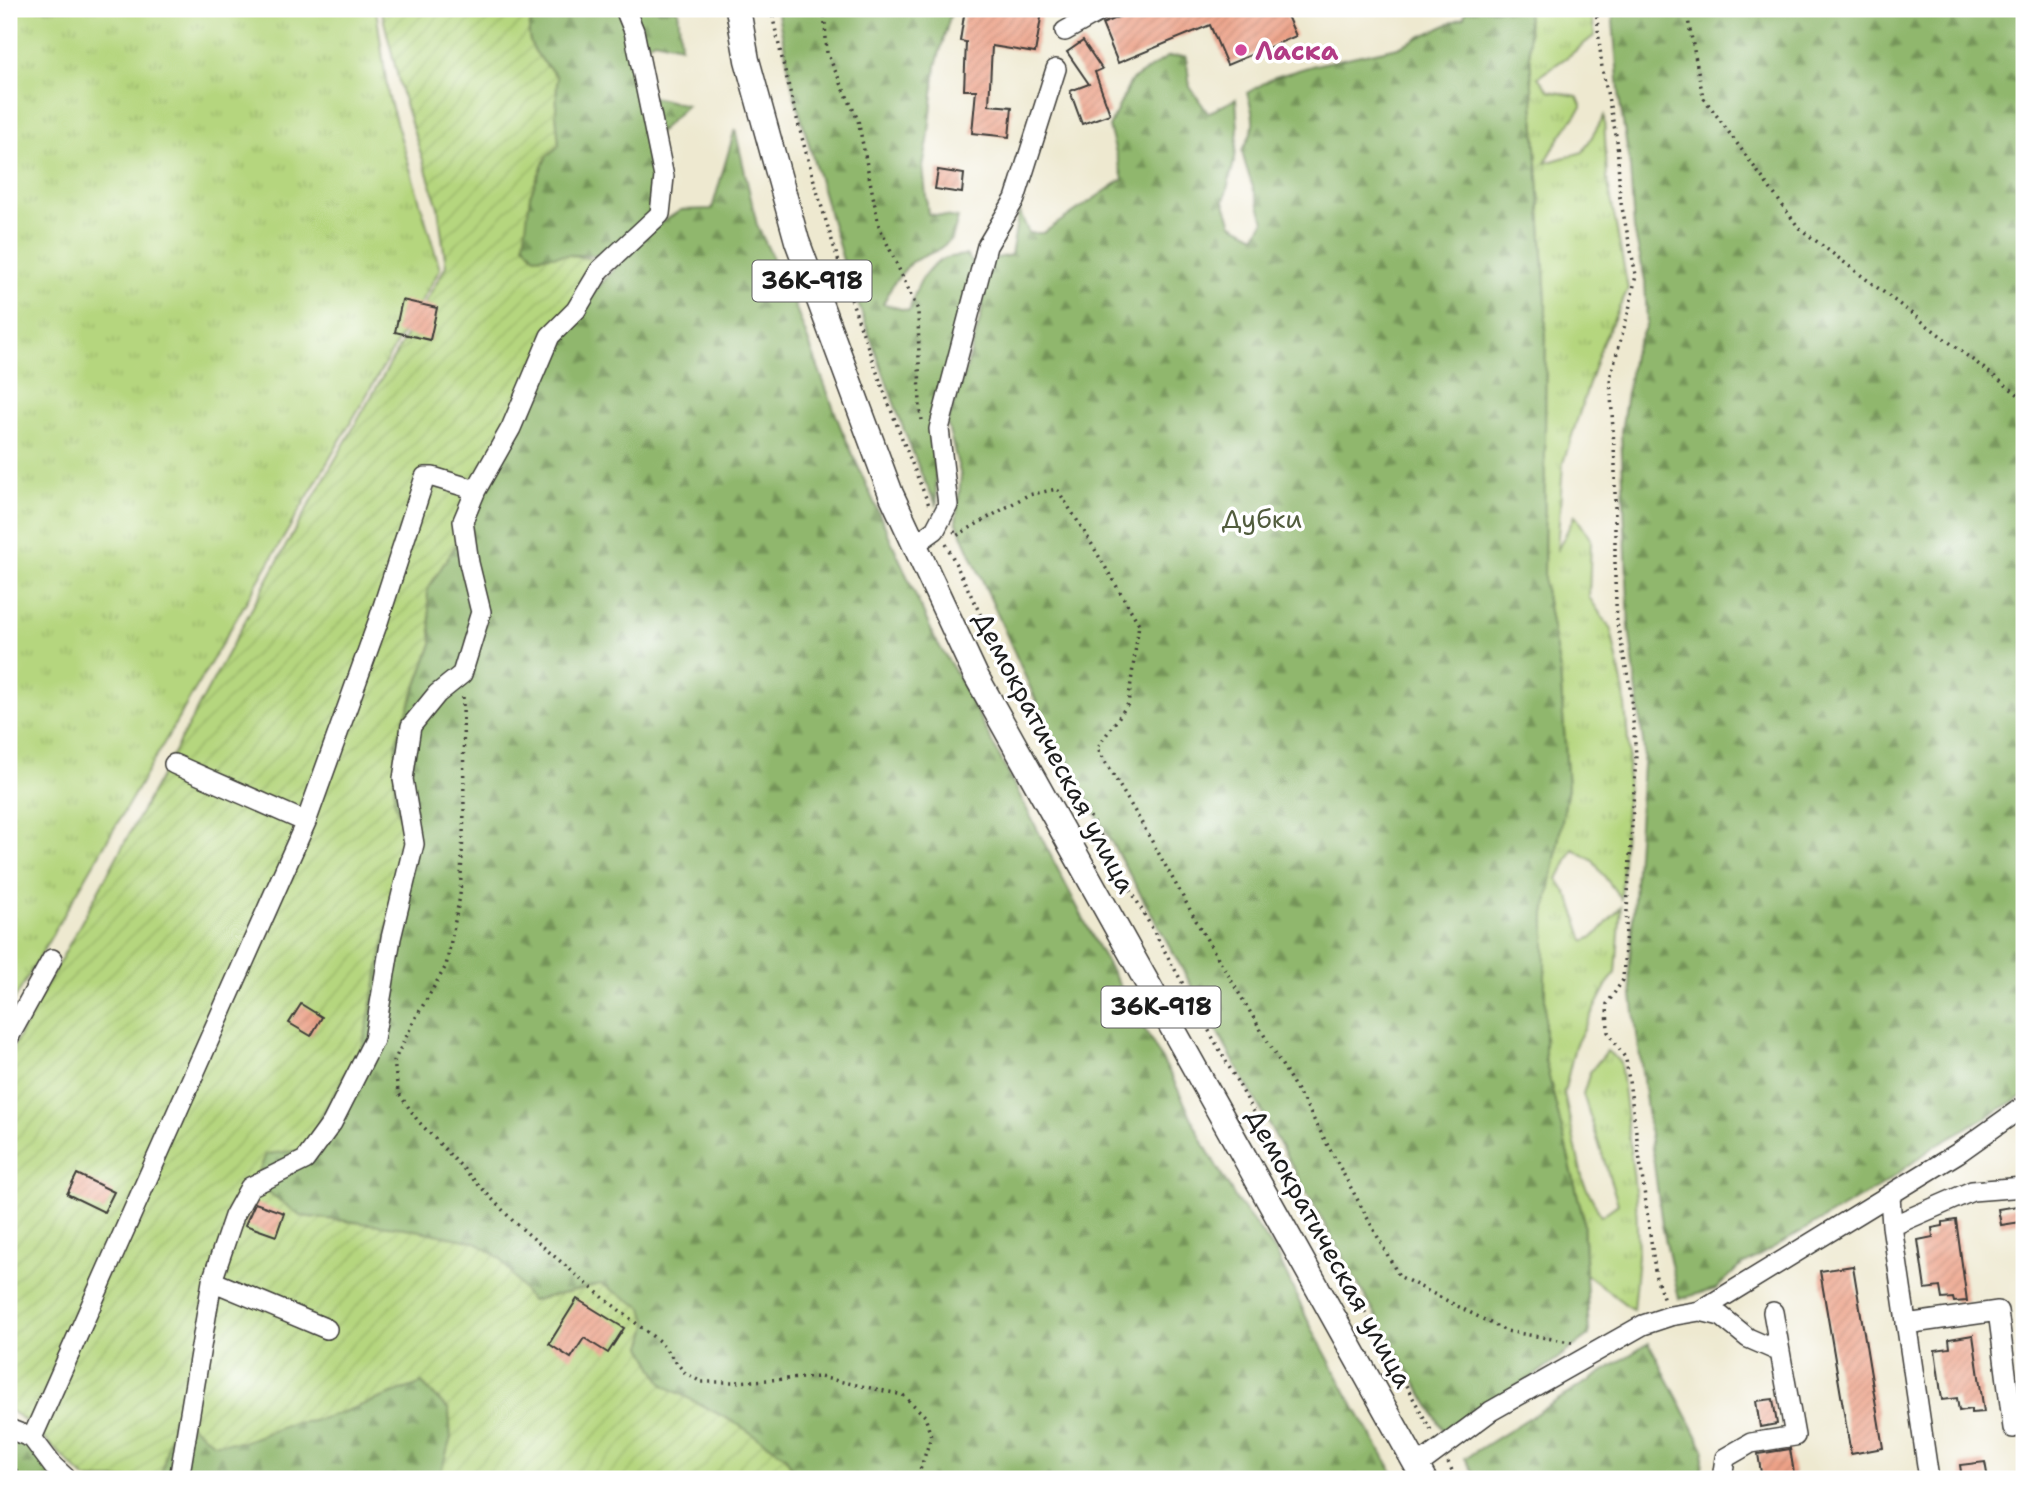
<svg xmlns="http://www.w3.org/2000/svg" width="2033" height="1488" viewBox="0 0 2033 1488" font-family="'Shantell Sans',sans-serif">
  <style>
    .grass { fill: url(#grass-tufts); stroke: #68794d; stroke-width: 2 }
    .forest { fill: url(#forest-firs); stroke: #566a44; stroke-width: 2 }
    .garden { fill: url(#garden-furrows); stroke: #68794d; stroke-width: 2 }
    .building { fill: url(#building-hatch) }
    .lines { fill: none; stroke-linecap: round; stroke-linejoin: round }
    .minor-casing { stroke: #3c3b37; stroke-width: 22 }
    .major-casing { stroke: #3c3b37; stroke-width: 27 }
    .path { stroke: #3c3b37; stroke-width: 3.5; stroke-dasharray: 2 5; stroke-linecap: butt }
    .minor { stroke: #fff; stroke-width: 19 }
    .major { stroke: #fff; stroke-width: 24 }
    .hotel-dot { fill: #d1479c; stroke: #fff; stroke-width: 2.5 }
    .labels { text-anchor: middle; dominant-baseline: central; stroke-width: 7; stroke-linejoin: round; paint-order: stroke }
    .shield { fill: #fff; stroke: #606060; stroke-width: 2 }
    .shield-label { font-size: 24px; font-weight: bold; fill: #1c1c1c }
    .hotel-label { font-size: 26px; font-weight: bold; fill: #b23c85; stroke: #fff; text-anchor: start }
    .park-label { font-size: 26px; fill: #525d3e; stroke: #fff }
    .street-label { font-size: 26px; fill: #1c1c1c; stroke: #fff }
  </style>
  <defs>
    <pattern id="grass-tufts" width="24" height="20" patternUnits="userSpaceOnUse" patternTransform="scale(1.75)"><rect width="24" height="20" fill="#b5d67e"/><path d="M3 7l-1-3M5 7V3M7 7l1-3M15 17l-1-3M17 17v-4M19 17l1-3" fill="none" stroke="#9bb76c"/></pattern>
    <pattern id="forest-firs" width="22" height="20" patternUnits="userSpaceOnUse" patternTransform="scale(1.75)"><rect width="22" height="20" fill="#90b76d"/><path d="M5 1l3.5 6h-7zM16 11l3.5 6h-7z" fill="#759459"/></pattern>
    <pattern id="garden-furrows" width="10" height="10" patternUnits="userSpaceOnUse" patternTransform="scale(1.75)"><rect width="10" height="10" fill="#b5d67e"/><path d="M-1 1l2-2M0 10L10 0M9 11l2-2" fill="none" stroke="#9bb76c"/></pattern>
    <pattern id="building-hatch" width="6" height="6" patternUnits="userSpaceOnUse" patternTransform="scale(1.75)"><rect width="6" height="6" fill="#eca187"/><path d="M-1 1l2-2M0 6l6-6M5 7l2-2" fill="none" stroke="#ca8a74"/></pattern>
  </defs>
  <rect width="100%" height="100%" fill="#fff"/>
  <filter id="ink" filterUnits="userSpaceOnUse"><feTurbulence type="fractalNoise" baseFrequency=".0143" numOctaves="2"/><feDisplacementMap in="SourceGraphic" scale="14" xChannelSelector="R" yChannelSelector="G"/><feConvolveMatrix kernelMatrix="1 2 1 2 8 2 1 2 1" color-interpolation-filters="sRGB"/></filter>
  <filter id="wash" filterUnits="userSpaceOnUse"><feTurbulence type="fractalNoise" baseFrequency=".00686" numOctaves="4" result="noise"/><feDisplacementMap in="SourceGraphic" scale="28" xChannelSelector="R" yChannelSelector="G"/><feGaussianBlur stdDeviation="1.57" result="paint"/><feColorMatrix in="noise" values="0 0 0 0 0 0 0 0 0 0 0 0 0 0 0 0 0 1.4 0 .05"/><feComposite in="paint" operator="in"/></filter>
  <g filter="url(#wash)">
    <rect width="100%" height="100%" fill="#eee9d0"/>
    <path class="grass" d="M9 9H376L388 95 440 269 9 1009Z
      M1527 9H1590L1595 35 1570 55 1538 77 1549 91 1577 96 1582 107 1560 137 1545 163 1583 152 1604 116 1607 178 1628 289 1602 344 1563 463 1557 551 1575 515 1591 540 1589 597 1611 630 1624 693 1629 753 1621 899 1593 861 1573 849 1558 879 1571 901 1584 941 1595 936 1621 907 1616 973 1607 984 1575 1046 1564 1093 1583 1181 1601 1216 1618 1204 1583 1094 1590 1072 1607 1051 1620 1062 1636 1198 1638 1256 1633 1310 1586 1274 1583 1218 1545 1060V914L1568 788 1560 671 1544 584 1546 300Z"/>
    <path class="forest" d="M538 9H678L681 46 654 40 632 54 630 74 644 95 687 105 651 140 664 188 645 224 611 256 570 255 535 257 523 244 530 195 546 157 559 145 556 115 557 77C537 54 516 39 538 9Z
      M777 9H952L936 66 928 141 923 167 928 214 958 218 952 239 938 250 911 262 893 284 883 304 909 311C915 291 923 268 943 259 949 256 960 256 966 255L973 263 933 432 937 506 923 478 902 425 845 267 793 90Z
      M1466 9H1527L1546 300 1544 584 1560 671 1568 788 1545 914V1060L1583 1218 1589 1335 1534 1376 1512 1388 1444 1431 1360 1288 1049 730 956 521 961 476 947 423 966 370 981 316 988 267 992 259 1011 255 1019 211 1029 233H1043L1123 179 1109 127 1131 81 1167 57 1186 56 1190 87 1208 113 1236 99 1238 129 1235 158 1224 201 1232 224 1255 236 1264 222C1258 198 1247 175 1242 151 1257 127 1255 118 1247 93L1275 77 1315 65 1398 47 1464 17Z
      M1612 9H2024V1096L1938 1144 1882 1185 1738 1268 1716 1289 1679 1299 1662 1225 1629 973 1644 750 1629 627 1621 432 1633 354 1647 323 1645 280 1634 229 1630 167 1620 103Z
      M735 129 757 225 794 303 841 428 935 639 958 676 1100 951 1172 1077 1206 1148 1236 1199 1276 1252 1308 1321 1350 1399 1397 1479H798L785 1456 739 1425 663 1385 642 1347 648 1325 562 1294 530 1301 500 1258 356 1222 300 1216 255 1182 266 1154 305 1150 324 1111 406 839 394 799 396 742 432 644 427 590 462 535 561 329 646 233 681 210 712 209Z
      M1649 1343 1704 1449 1701 1479H1477L1465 1458Z
      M422 1383 449 1410 451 1438 439 1479H160L174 1412 271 1431 293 1423 313 1421 343 1412Z
      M9 1429 67 1479H9Z"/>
    <path class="garden" d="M381 9H538C516 39 537 54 557 77L556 115 559 145 546 157 530 195 524 244 535 257 570 255 596 260 572 305 462 535 427 590 432 643 396 742 394 799 406 839 363 1045 324 1111 305 1150 266 1154 255 1182 300 1216 405 1228 475 1242 500 1258 531 1301 601 1284 643 1308 648 1325 642 1347 663 1385 739 1425 785 1456 798 1479H439L451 1438 449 1410 422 1383 343 1412 313 1421 293 1423 243 1442 214 1443 175 1413 160 1479H86L23 1419 9 1410V1055L287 544 446 266 438 207 403 98Z"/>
    <g id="blocks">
      <path class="building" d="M965 9H1020L1042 12 1035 53 992 46 989 105 1012 107 1009 137 972 133 976 90H964L966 42 960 41Z
        M1136 9H1284L1296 36 1227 65 1210 25 1118 63 1102 24Z
        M1083 41 1102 69 1095 72 1110 114 1082 124 1070 91 1089 84 1067 52Z
        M938 170 964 174 962 193 935 189Z
        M402 300 437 308 430 340 395 332Z
        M301 1004 322 1017 311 1036 289 1023Z
        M77 1174 114 1192 104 1212 67 1194Z
        M255 1203 284 1213 276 1236 245 1225Z
        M2018 1206 2021 1222 2001 1225 1998 1209Z
        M1956 1220 1967 1301 1954 1302 1953 1298 1942 1299 1940 1287 1925 1289 1918 1240 1933 1237 1932 1228 1943 1226V1222Z
        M1853 1266 1883 1448 1851 1454 1820 1271Z
        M577 1299 624 1328 608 1353 584 1338 571 1358 549 1344Z
        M1973 1335 1984 1412 1971 1413V1409L1959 1411 1957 1398 1942 1400 1935 1350 1950 1348 1949 1339Z
        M1773 1399 1777 1424 1760 1427 1756 1401Z
        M1790 1449 1795 1479H1762L1758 1454Z
        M1985 1462 1988 1479H1962L1960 1465Z"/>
    </g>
  </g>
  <g filter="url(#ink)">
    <use href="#blocks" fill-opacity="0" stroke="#3c3b37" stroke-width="2"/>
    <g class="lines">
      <defs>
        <path id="minor" d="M1065 31 1104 9
          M914 545 935 530 948 505 939 429 987 246 1015 199 1056 69
          M174 764 306 822
          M9 1037 52 959
          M1890 1196 1892 1226 1929 1479
          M1892 1226 1972 1191 2024 1187
          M212 1281 327 1329
          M1700 1311 1721 1316 1748 1338 1780 1352
          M1906 1324 1998 1311 2013 1428
          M9 1429 32 1438 53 1466 67 1479
          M32 1438 306 822 378 622 425 477H433L476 490 511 428 550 336 576 310 600 270 660 214 664 177 634 31 625 9
          M1417 1466 1491 1411 1643 1325 1670 1316 1700 1311 1958 1153 2024 1106
          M9 1476V1479
          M179 1479 212 1281 234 1216 250 1187 305 1160 332 1123 374 1040 391 938 414 844 403 779 411 726 437 694 462 674 481 612 469 563 463 521 476 490
          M1722 1479 1725 1458 1751 1443 1795 1436 1773 1312"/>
        <path id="major" d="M738 9 747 60 797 241 891 494 975 674 1424 1479"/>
      </defs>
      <use href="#minor" class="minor-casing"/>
      <use href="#major" class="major-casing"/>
      <path class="path" d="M771 9C807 179 862 344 929 505
        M824 9 827 53 858 120 879 226 918 310 920 410 922 420
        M1596 9 1602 68 1617 140 1620 198 1636 275 1629 310 1610 378 1615 464V581L1617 623 1630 687 1636 755 1623 980 1607 1004 1608 1032 1626 1059 1656 1277 1664 1300
        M1686 9 1703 97 1799 228 2024 399
        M954 531 956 536 1028 495 1057 489 1084 531 1139 624 1128 704 1097 748 1140 820 1203 933 1307 1107 1399 1276 1506 1331 1576 1343
        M946 544 990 634 1043 732 1433 1434
        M463 697 464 813 460 896 446 966 415 1019 394 1061 398 1092 418 1121 514 1222 600 1295 660 1342 684 1372 701 1382H735L820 1377 903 1395 925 1416 931 1437 917 1479
        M1448 1462 1456 1479"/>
      <use href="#minor" class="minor"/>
      <use href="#major" class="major"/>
    </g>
  </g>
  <circle class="hotel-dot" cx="1241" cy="50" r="7"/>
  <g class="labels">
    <g class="shield">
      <rect x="752.5" y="260.5" width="119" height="41" rx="5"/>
      <rect x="1101.5" y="986.5" width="119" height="41" rx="5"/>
    </g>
    <g class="shield-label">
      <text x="812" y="281">36К-918</text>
      <text x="1161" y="1007">36К-918</text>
    </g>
    <g class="hotel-label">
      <text x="1255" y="50">Ласка</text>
    </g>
    <g class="park-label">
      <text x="1262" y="518">Дубки</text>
    </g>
    <g class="street-label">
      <text transform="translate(1055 752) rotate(62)">Демократическая улица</text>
      <text transform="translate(1330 1248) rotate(61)">Демократическая улица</text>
    </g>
  </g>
  <rect width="2033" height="1488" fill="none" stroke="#fff" stroke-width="35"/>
</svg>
